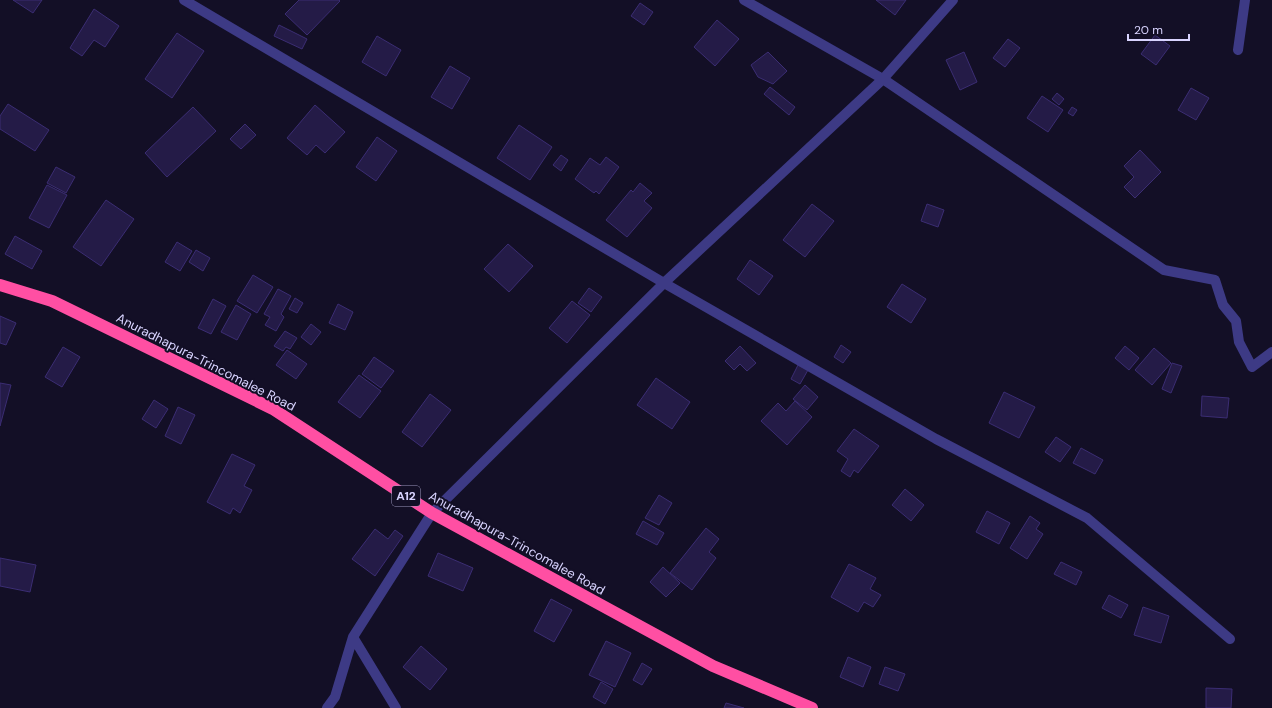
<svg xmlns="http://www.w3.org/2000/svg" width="1272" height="708" viewBox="0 0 1272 708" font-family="'DM Sans',sans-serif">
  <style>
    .building { fill: #241b47; stroke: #3b2d73 }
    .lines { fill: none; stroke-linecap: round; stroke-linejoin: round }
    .minor { stroke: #3d3a85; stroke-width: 10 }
    .highway { stroke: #ff4fa3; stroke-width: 12 }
    .labels { text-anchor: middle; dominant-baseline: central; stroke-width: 4; stroke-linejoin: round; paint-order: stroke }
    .shield { fill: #130f26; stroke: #9e99be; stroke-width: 1 }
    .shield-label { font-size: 12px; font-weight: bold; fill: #d9d4ff }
    .street-label { font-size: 13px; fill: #d9d4ff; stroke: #130f26 }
  </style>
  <rect width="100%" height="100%" fill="#130f26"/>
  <path class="building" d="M13 0H42L33 13Z
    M299 0H339L340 1 307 35 285 14Z
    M876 0H906L895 15Z
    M640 3 653 12 644 25 631 16Z
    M94 9 119 26 105 47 94 40 82 56 70 48Z
    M717 20 739 39 715 66 694 47Z
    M279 25 307 39 302 49 274 36Z
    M177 33 204 51 172 98 145 79Z
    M1155 35 1170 46 1156 65 1141 54Z
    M377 36 401 50 386 76 362 62Z
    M1008 39 1020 48 1005 67 993 58Z
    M768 52 787 71 773 84 758 77 751 65Z
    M964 52 977 82 960 90 946 60Z
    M450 66 470 78 452 109 431 97Z
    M770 87 795 107 789 115 764 94Z
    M1191 88 1209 98 1196 120 1178 110Z
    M1057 93 1064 99 1059 105 1052 99Z
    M1042 96 1063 110 1048 132 1027 118Z
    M8 104 49 130 35 151 0 129V116Z
    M315 105 345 132 325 153 316 145 307 155 287 138Z
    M193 107 216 131 167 177 145 153Z
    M1072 107 1077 110 1073 116 1068 113Z
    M245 124 256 135 241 149 230 139Z
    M519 125 552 147 530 180 497 158Z
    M377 137 397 151 376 181 356 167Z
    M1140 150 1161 172 1135 198 1124 187 1134 177 1124 166Z
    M561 155 568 160 561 171 553 165Z
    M606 157 619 167 599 194 596 191 594 193 575 179 590 158 600 165Z
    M56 167 75 177 66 193 47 183Z
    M640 183 652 193 644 201 652 208 627 237 606 220 631 190 633 192Z
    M47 185 67 195 49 228 29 218Z
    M106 200 134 219 101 266 73 247Z
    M812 204 834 221 805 257 783 240Z
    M927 204 944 210 938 227 921 221Z
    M15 236 42 251 32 269 5 254Z
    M177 242 192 251 180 271 165 262Z
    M508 244 533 266 509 292 484 269Z
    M196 250 210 258 203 271 189 262Z
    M750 260 773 276 759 295 737 279Z
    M253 275 273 287 257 313 237 301Z
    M902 284 926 299 911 323 887 307Z
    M589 288 602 297 591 312 578 303Z
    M278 289 291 296 281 314 284 317 276 331 265 325 270 317 264 314Z
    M295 298 303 303 297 313 289 309Z
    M213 299 226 306 211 334 198 328Z
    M572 301 590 315 567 343 549 328Z
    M338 304 353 312 345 330 329 323Z
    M236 305 251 314 237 340 221 332Z
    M0 316 16 323 6 345 0 343Z
    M311 324 321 332 311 345 301 337Z
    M285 331 297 338 290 349 286 347 283 351 274 346Z
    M841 345 851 352 843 363 834 357Z
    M740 346 756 363 747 371 740 364 734 370 725 361Z
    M1125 346 1139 358 1129 370 1115 358Z
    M63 347 80 357 62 387 45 377Z
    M1154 348 1171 363 1152 385 1135 370Z
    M287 350 307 364 296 379 276 365Z
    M374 357 394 371 381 388 362 374Z
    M1172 363 1182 366 1171 393 1162 389Z
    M798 365 808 370 800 384 791 379Z
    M359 375 381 391 360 418 338 402Z
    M656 378 690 402 672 429 637 405Z
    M0 383 11 385 0 426Z
    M805 385 818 397 807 410 793 399Z
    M1004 392 1035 407 1019 438 989 423Z
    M430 394 451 410 422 447 402 432Z
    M1202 396 1229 398 1227 418 1201 416Z
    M154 400 168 409 156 428 142 419Z
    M795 401 812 417 787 445 761 421 778 403 786 411Z
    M178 407 195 415 181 444 165 436Z
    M854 429 879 446 858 473 854 470 850 477 841 471 848 459 837 451Z
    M1056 437 1071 447 1060 462 1045 452Z
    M1081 448 1103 460 1095 474 1073 463Z
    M232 454 255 465 244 486 252 490 240 513 233 508 230 514 207 502Z
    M905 489 924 505 911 521 892 505Z
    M659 495 672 503 659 525 645 518Z
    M987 511 1010 523 999 544 976 532Z
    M1030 516 1040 523 1036 529 1043 534 1027 559 1010 548Z
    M643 521 664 533 657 545 636 534Z
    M706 528 719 539 709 552 716 558 692 590 670 573Z
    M375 529 388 539 395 530 403 536 375 576 352 559Z
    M438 553 473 568 463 591 428 576Z
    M0 558 36 565 30 592 0 586Z
    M1061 562 1082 572 1076 585 1054 574Z
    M849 564 876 578 870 589 881 595 873 607 864 602 858 612 831 597Z
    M663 567 680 583 666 597 650 582Z
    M1109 595 1128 605 1121 618 1102 608Z
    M551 599 572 610 554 642 534 631Z
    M1143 607 1169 616 1161 643 1134 635Z
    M606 641 631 653 615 687 589 675Z
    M421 646 447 669 430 690 403 667Z
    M848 657 871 667 863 687 840 677Z
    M642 663 652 669 642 685 633 680Z
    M885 667 905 674 898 691 879 684Z
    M601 682 613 689 605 704 593 697Z
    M1206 688 1232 689 1231 708H1206Z
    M726 703 744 708H724Z"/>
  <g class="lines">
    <path class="minor" d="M184 0 664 283 936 439 1087 518 1230 639
      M744 0 883 79 1164 270 1215 280 1223 305 1236 321 1239 342 1252 367 1272 352
      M1238 50 1245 0
      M353 637 396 708
      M327 708 335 697 353 637 432 513 664 283 883 79 953 0"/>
    <path class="highway" d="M0 285 52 301 273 409 432 513 713 666 812 708"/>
  </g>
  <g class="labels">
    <rect class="shield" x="392" y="486" width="28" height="20" rx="3"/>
    <g class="shield-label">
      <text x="406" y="496">A12</text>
    </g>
    <g class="street-label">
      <text transform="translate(206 362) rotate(27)">Anuradhapura-Trincomalee Road</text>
      <text transform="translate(517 543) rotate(29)">Anuradhapura-Trincomalee Road</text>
    </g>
  </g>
  <path d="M1128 34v6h61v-6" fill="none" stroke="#d9d4ff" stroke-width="2"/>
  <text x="1134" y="34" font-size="12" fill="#d9d4ff" stroke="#130f26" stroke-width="3" paint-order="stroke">20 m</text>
</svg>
